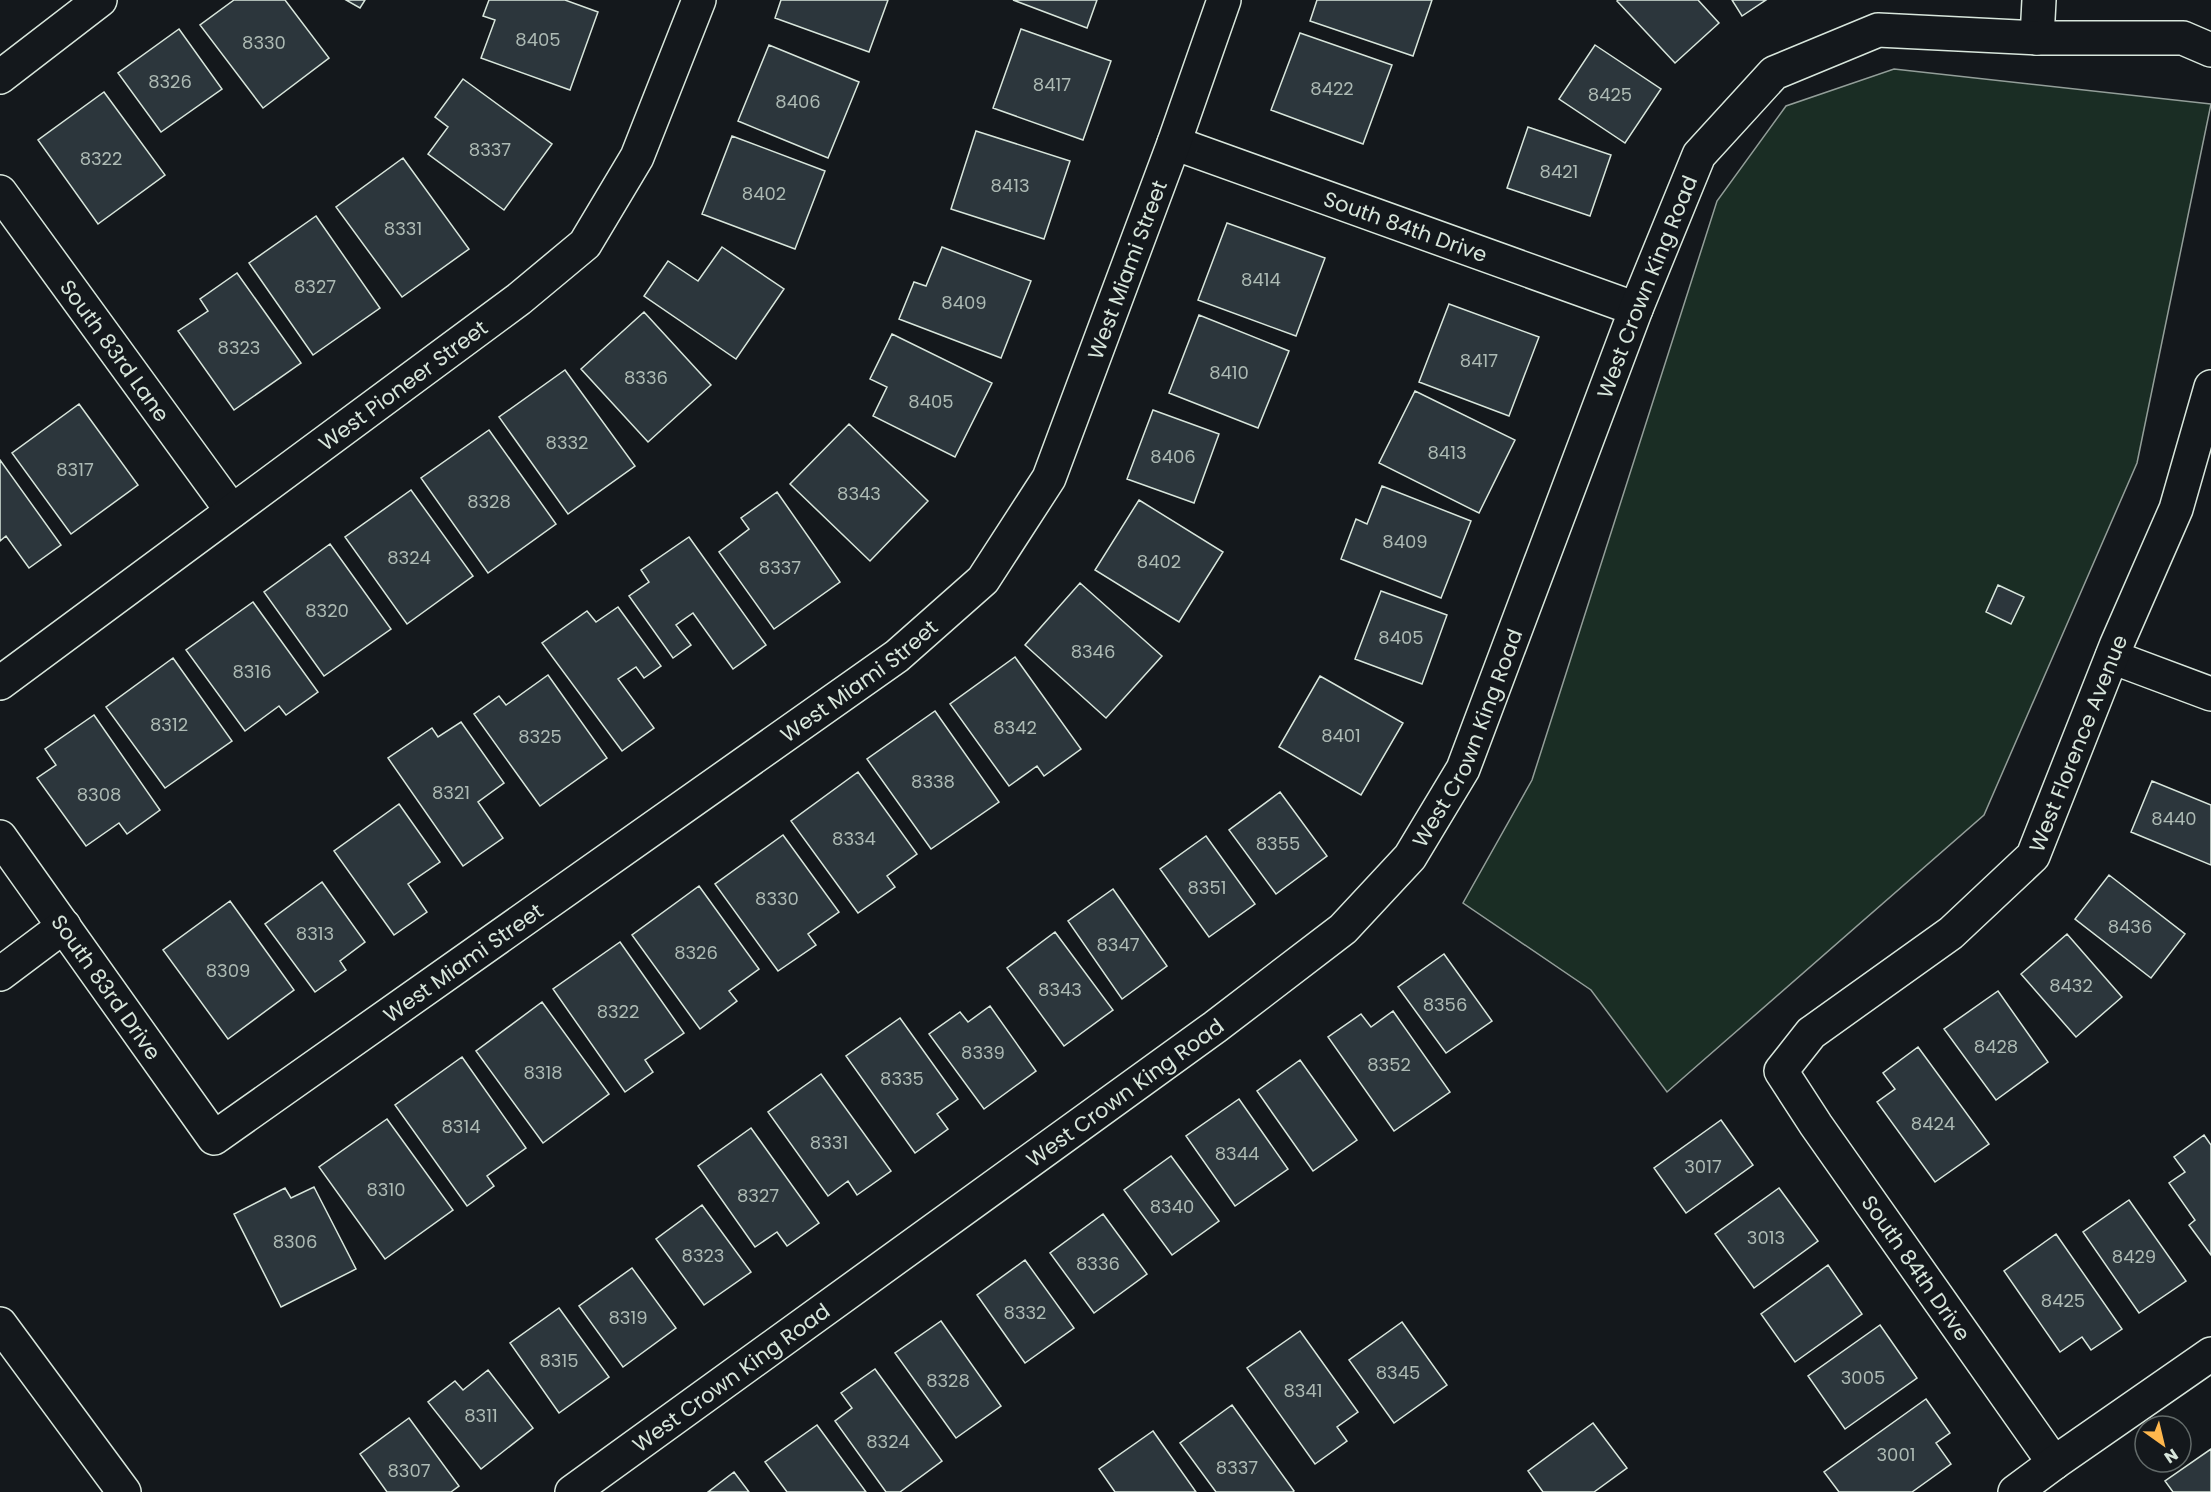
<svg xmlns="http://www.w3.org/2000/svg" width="2211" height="1492" viewBox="0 0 2211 1492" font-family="Poppins,sans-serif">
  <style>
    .green { fill: #1a2d24; stroke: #939e99; stroke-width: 1.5 }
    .building { fill: #2c363c; stroke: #d8e6dc; stroke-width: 1.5 }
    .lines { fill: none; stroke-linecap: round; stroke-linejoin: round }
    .minor-casing { stroke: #d8e6dc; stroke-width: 36 }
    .secondary-casing { stroke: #d8e6dc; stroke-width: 36 }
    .minor { stroke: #14181c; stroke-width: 33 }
    .secondary { stroke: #14181c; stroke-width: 33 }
    .labels { text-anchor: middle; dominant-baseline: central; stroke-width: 4.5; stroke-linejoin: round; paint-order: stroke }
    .number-label { font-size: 18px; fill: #adbab4 }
    .street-label { font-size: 21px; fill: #d8e6dc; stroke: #14181c }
  </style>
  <rect width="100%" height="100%" fill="#14181c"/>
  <path class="green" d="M1894 69 2211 104 2137 463 1984 815 1667 1092 1591 990 1463 903 1532 780 1717 201 1786 106Z"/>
  <path class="building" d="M234 0H285L329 58 263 108 200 25Z
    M346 0H365L360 8Z
    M489 0H565L598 12 570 90 481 58 495 20 483 16Z
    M781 0H888L869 52 775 18Z
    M1013 0H1097L1087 28Z
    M1317 0H1432L1413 56 1310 21Z
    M1618 0H1698L1719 23 1675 63 1617 1Z
    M1732 0H1766L1742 16Z
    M179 29 222 89 161 132 118 73Z
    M1021 29 1111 61 1083 140 993 108Z
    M1300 33 1392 65 1363 144 1271 110Z
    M769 45 859 82 828 158 738 121Z
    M1595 45 1661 89 1625 143 1559 99Z
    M463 79 552 144 504 210 428 154 448 127 435 117Z
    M104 92 165 175 98 224 38 140Z
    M1528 127 1611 155 1590 216 1507 188Z
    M976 131 1070 161 1044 239 951 209Z
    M732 136 825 171 795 249 702 214Z
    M403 158 469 249 402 297 336 207Z
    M316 216 380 308 313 355 249 263Z
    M1227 223 1325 258 1296 336 1198 300Z
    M722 247 784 289 736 359 644 296 668 261 698 281Z
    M942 247 1031 281 1001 358 899 319 914 282 926 286Z
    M237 273 301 363 234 410 178 331 208 311 200 299Z
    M1449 304 1539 337 1509 416 1419 382Z
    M644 312 711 385 648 442 581 369Z
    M1199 315 1289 351 1258 428 1169 393Z
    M892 334 992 383 955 457 873 416 887 387 870 379Z
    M565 370 635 466 568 514 499 417Z
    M1415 391 1515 440 1479 513 1379 463Z
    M79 404 138 485 71 534 12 453Z
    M1153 410 1219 434 1194 503 1127 479Z
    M849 424 928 501 870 561 790 484Z
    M489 430 556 524 488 573 421 478Z
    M0 460 61 545 29 568 6 536 0 541Z
    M1382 486 1471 521 1441 598 1341 559 1356 519 1367 524Z
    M411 490 473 576 407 624 345 537Z
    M777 492 840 582 774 629 719 552 749 529 741 518Z
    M1139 500 1223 552 1179 622 1095 570Z
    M689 537 766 645 733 669 693 613 676 625 691 645 673 658 629 596 649 582 641 570Z
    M330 544 391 629 324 676 264 592Z
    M1080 583 1162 656 1106 718 1025 645Z
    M1998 585 2024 597 2011 624 1986 612Z
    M1381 591 1447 615 1422 684 1355 659Z
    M253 602 318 692 286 715 279 706 245 731 186 650Z
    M618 607 661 666 644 678 636 667 618 679 654 728 622 751 542 643 587 611 596 622Z
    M1015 657 1081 749 1044 776 1037 766 1009 786 950 704Z
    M173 658 232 741 165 788 106 707Z
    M548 675 607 758 540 806 474 714 499 696 506 705Z
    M1320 676 1403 723 1361 795 1279 747Z
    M935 711 999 802 931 849 867 759Z
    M94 715 160 810 127 834 119 823 86 846 37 778 56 765 45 749Z
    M461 722 504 783 478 802 503 838 463 866 388 758 432 728 438 737Z
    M858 772 917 854 887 876 895 887 858 913 791 821Z
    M2152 781 2211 805V865L2131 832Z
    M1280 792 1327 856 1276 894 1229 830Z
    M399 804 440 862 408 884 427 912 394 935 334 851Z
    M783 835 839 912 808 934 816 945 778 971 715 884Z
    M1206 836 1255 904 1209 937 1160 869Z
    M2109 875 2185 934 2151 978 2075 919Z
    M322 882 365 942 340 961 346 970 315 992 265 924Z
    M699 886 759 969 729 991 737 1001 700 1029 632 935Z
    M1113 889 1167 966 1122 999 1068 921Z
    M230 901 294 990 228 1039 163 950Z
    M1055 932 1113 1010 1064 1046 1007 968Z
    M2067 934 2122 997 2076 1037 2021 974Z
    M620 942 684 1033 645 1060 653 1072 625 1092 553 989Z
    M1444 954 1492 1021 1446 1053 1398 987Z
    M1998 991 2048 1062 1996 1100 1944 1029Z
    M542 1002 609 1094 543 1143 476 1051Z
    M990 1006 1036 1071 984 1109 929 1034 960 1012 968 1022Z
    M1393 1011 1450 1092 1394 1131 1328 1037 1361 1014 1371 1027Z
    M900 1018 958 1099 937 1114 948 1129 915 1153 846 1056Z
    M1918 1047 1989 1144 1935 1182 1877 1102 1895 1089 1883 1073Z
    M462 1057 526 1148 487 1176 494 1186 467 1206 395 1105Z
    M1300 1060 1357 1140 1313 1171 1257 1091Z
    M821 1074 891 1171 857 1195 848 1181 828 1196 768 1112Z
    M1239 1099 1288 1169 1235 1206 1186 1136Z
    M387 1119 453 1210 385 1259 319 1167Z
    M1721 1120 1753 1165 1686 1213 1654 1168Z
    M751 1128 819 1223 787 1246 777 1232 755 1247 698 1166Z
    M2204 1135 2211 1145V1255L2189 1225 2195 1220 2169 1183 2185 1172 2174 1157Z
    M1171 1156 1219 1221 1172 1255 1124 1190Z
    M314 1187 356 1269 281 1307 234 1214 285 1188 291 1198Z
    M1779 1188 1818 1241 1754 1288 1715 1234Z
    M2129 1200 2186 1281 2139 1313 2083 1232Z
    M702 1205 751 1272 704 1305 656 1239Z
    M1103 1214 1147 1274 1094 1313 1050 1253Z
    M2056 1234 2122 1329 2091 1350 2082 1337 2060 1352 2004 1271Z
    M1025 1260 1074 1328 1025 1363 977 1295Z
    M1828 1265 1862 1314 1795 1362 1761 1314Z
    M632 1268 676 1328 623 1367 579 1306Z
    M559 1308 609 1377 559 1413 510 1343Z
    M941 1321 1001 1406 956 1438 895 1353Z
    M1402 1322 1447 1385 1394 1423 1349 1360Z
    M1880 1325 1917 1378 1845 1429 1808 1376Z
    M1300 1331 1358 1412 1337 1427 1347 1441 1315 1464 1247 1368Z
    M875 1369 942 1461 900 1492H886L835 1421 852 1408 841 1393Z
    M488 1370 533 1428 481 1469 428 1402 455 1381 463 1390Z
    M1926 1399 1950 1433 1936 1443 1951 1464 1912 1492H1839L1824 1472Z
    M1232 1405 1294 1491 1293 1492H1216L1180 1443Z
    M409 1418 459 1486 451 1492H387L360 1454Z
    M1593 1423 1627 1468 1594 1492H1543L1528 1471Z
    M817 1425 866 1492H787L765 1462Z
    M1153 1431 1196 1492H1115L1099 1469Z
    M2211 1449V1492H2173L2165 1481Z
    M734 1472 749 1492H708Z"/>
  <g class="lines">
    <defs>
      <g id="minor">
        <path d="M2037 38 2039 0"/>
        <path d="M0 77 100 0"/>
        <path id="s1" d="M1174 143 1636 309"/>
        <path id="s2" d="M0 192 232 511"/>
        <path d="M2112 657 2211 694"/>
        <path id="s3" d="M0 683 519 299 585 244 637 157 699 0"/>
        <path id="s4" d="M0 837 214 1138 897 656 983 580 1049 478 1174 143 1224 0"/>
        <path d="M0 974 64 926"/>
        <path id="s5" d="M2054 1463 1816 1125 1781 1071 1811 1033 1951 933 2033 856 2116 646 2176 509 2211 387"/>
        <path id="s6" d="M572 1492 1215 1027 1343 929 1410 857 1463 769 1636 309 1699 155 1774 73 1878 30 2037 38H2183L2211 50"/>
        <path d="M2015 1492 2054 1463 2211 1354"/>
      </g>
      <path id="secondary" d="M0 1324 124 1492"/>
    </defs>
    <use href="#minor" class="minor-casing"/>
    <use href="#secondary" class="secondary-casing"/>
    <use href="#minor" class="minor"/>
    <use href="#secondary" class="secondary"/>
  </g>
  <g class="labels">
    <g class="number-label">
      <text x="538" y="39">8405</text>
      <text x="264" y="42">8330</text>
      <text x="170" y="81">8326</text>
      <text x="1052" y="84">8417</text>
      <text x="1332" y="88">8422</text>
      <text x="1610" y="94">8425</text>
      <text x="798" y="101">8406</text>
      <text x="490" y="149">8337</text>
      <text x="101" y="158">8322</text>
      <text x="1559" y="171">8421</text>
      <text x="1010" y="185">8413</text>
      <text x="764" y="193">8402</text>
      <text x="403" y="228">8331</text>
      <text x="1261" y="279">8414</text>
      <text x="315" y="286">8327</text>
      <text x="964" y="302">8409</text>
      <text x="239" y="347">8323</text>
      <text x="1479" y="360">8417</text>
      <text x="1229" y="372">8410</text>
      <text x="646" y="377">8336</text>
      <text x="931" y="401">8405</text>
      <text x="567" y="442">8332</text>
      <text x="1447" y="452">8413</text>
      <text x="1173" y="456">8406</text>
      <text x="75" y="469">8317</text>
      <text x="859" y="493">8343</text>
      <text x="489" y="501">8328</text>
      <text x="1405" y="541">8409</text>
      <text x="409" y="557">8324</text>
      <text x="1159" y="561">8402</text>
      <text x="780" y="567">8337</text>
      <text x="327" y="610">8320</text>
      <text x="1401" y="637">8405</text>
      <text x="1093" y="651">8346</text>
      <text x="252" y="671">8316</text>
      <text x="169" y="724">8312</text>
      <text x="1015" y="727">8342</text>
      <text x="1341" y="735">8401</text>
      <text x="540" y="736">8325</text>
      <text x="933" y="781">8338</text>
      <text x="451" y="792">8321</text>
      <text x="99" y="794">8308</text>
      <text x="2174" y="818">8440</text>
      <text x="854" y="838">8334</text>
      <text x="1278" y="843">8355</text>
      <text x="1207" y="887">8351</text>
      <text x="777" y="898">8330</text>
      <text x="2130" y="926">8436</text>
      <text x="315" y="933">8313</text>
      <text x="1118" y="944">8347</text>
      <text x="696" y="952">8326</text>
      <text x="228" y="970">8309</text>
      <text x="2071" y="985">8432</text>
      <text x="1060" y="989">8343</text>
      <text x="1445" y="1004">8356</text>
      <text x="618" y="1011">8322</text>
      <text x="1996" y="1046">8428</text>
      <text x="983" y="1052">8339</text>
      <text x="1389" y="1064">8352</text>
      <text x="543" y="1072">8318</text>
      <text x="902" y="1078">8335</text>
      <text x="1933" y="1123">8424</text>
      <text x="461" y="1126">8314</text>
      <text x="829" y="1142">8331</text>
      <text x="1237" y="1153">8344</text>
      <text x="1703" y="1166">3017</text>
      <text x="386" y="1189">8310</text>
      <text x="758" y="1195">8327</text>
      <text x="1172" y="1206">8340</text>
      <text x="1766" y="1237">3013</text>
      <text x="295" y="1241">8306</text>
      <text x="703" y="1255">8323</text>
      <text x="2134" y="1256">8429</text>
      <text x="1098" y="1263">8336</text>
      <text x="2063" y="1300">8425</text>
      <text x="1025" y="1312">8332</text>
      <text x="628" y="1317">8319</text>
      <text x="559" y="1360">8315</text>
      <text x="1398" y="1372">8345</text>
      <text x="1863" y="1377">3005</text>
      <text x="948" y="1380">8328</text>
      <text x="1303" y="1390">8341</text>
      <text x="481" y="1415">8311</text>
      <text x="888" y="1441">8324</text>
      <text x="1896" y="1454">3001</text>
      <text x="1237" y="1467">8337</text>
      <text x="409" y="1470">8307</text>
    </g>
    <g class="street-label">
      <text stroke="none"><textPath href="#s1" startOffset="246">South 84th Drive</textPath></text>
      <text stroke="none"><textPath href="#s4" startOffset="1664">West Miami Street</textPath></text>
      <text stroke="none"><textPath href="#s6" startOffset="1672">West Crown King Road</textPath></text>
      <text stroke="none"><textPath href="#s2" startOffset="196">South 83rd Lane</textPath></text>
      <text stroke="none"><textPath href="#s3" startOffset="501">West Pioneer Street</textPath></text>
      <text stroke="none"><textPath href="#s4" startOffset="1160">West Miami Street</textPath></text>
      <text stroke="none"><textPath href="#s6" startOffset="1186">West Crown King Road</textPath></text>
      <text stroke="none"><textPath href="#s5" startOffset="932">West Florence Avenue</textPath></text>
      <text stroke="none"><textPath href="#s4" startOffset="674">West Miami Street</textPath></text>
      <text stroke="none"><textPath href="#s4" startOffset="184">South 83rd Drive</textPath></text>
      <text stroke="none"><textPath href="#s6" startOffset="682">West Crown King Road</textPath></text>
      <text transform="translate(1916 1268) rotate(55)">South 84th Drive</text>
      <text stroke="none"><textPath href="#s6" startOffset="196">West Crown King Road</textPath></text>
    </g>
  </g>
  <g transform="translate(2163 1444) rotate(146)"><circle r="28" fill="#14181c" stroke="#626a69" stroke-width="1.5"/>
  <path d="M0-4.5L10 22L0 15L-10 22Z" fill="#ffb74d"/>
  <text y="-9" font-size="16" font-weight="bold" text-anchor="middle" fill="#d8e6dc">N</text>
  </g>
</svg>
